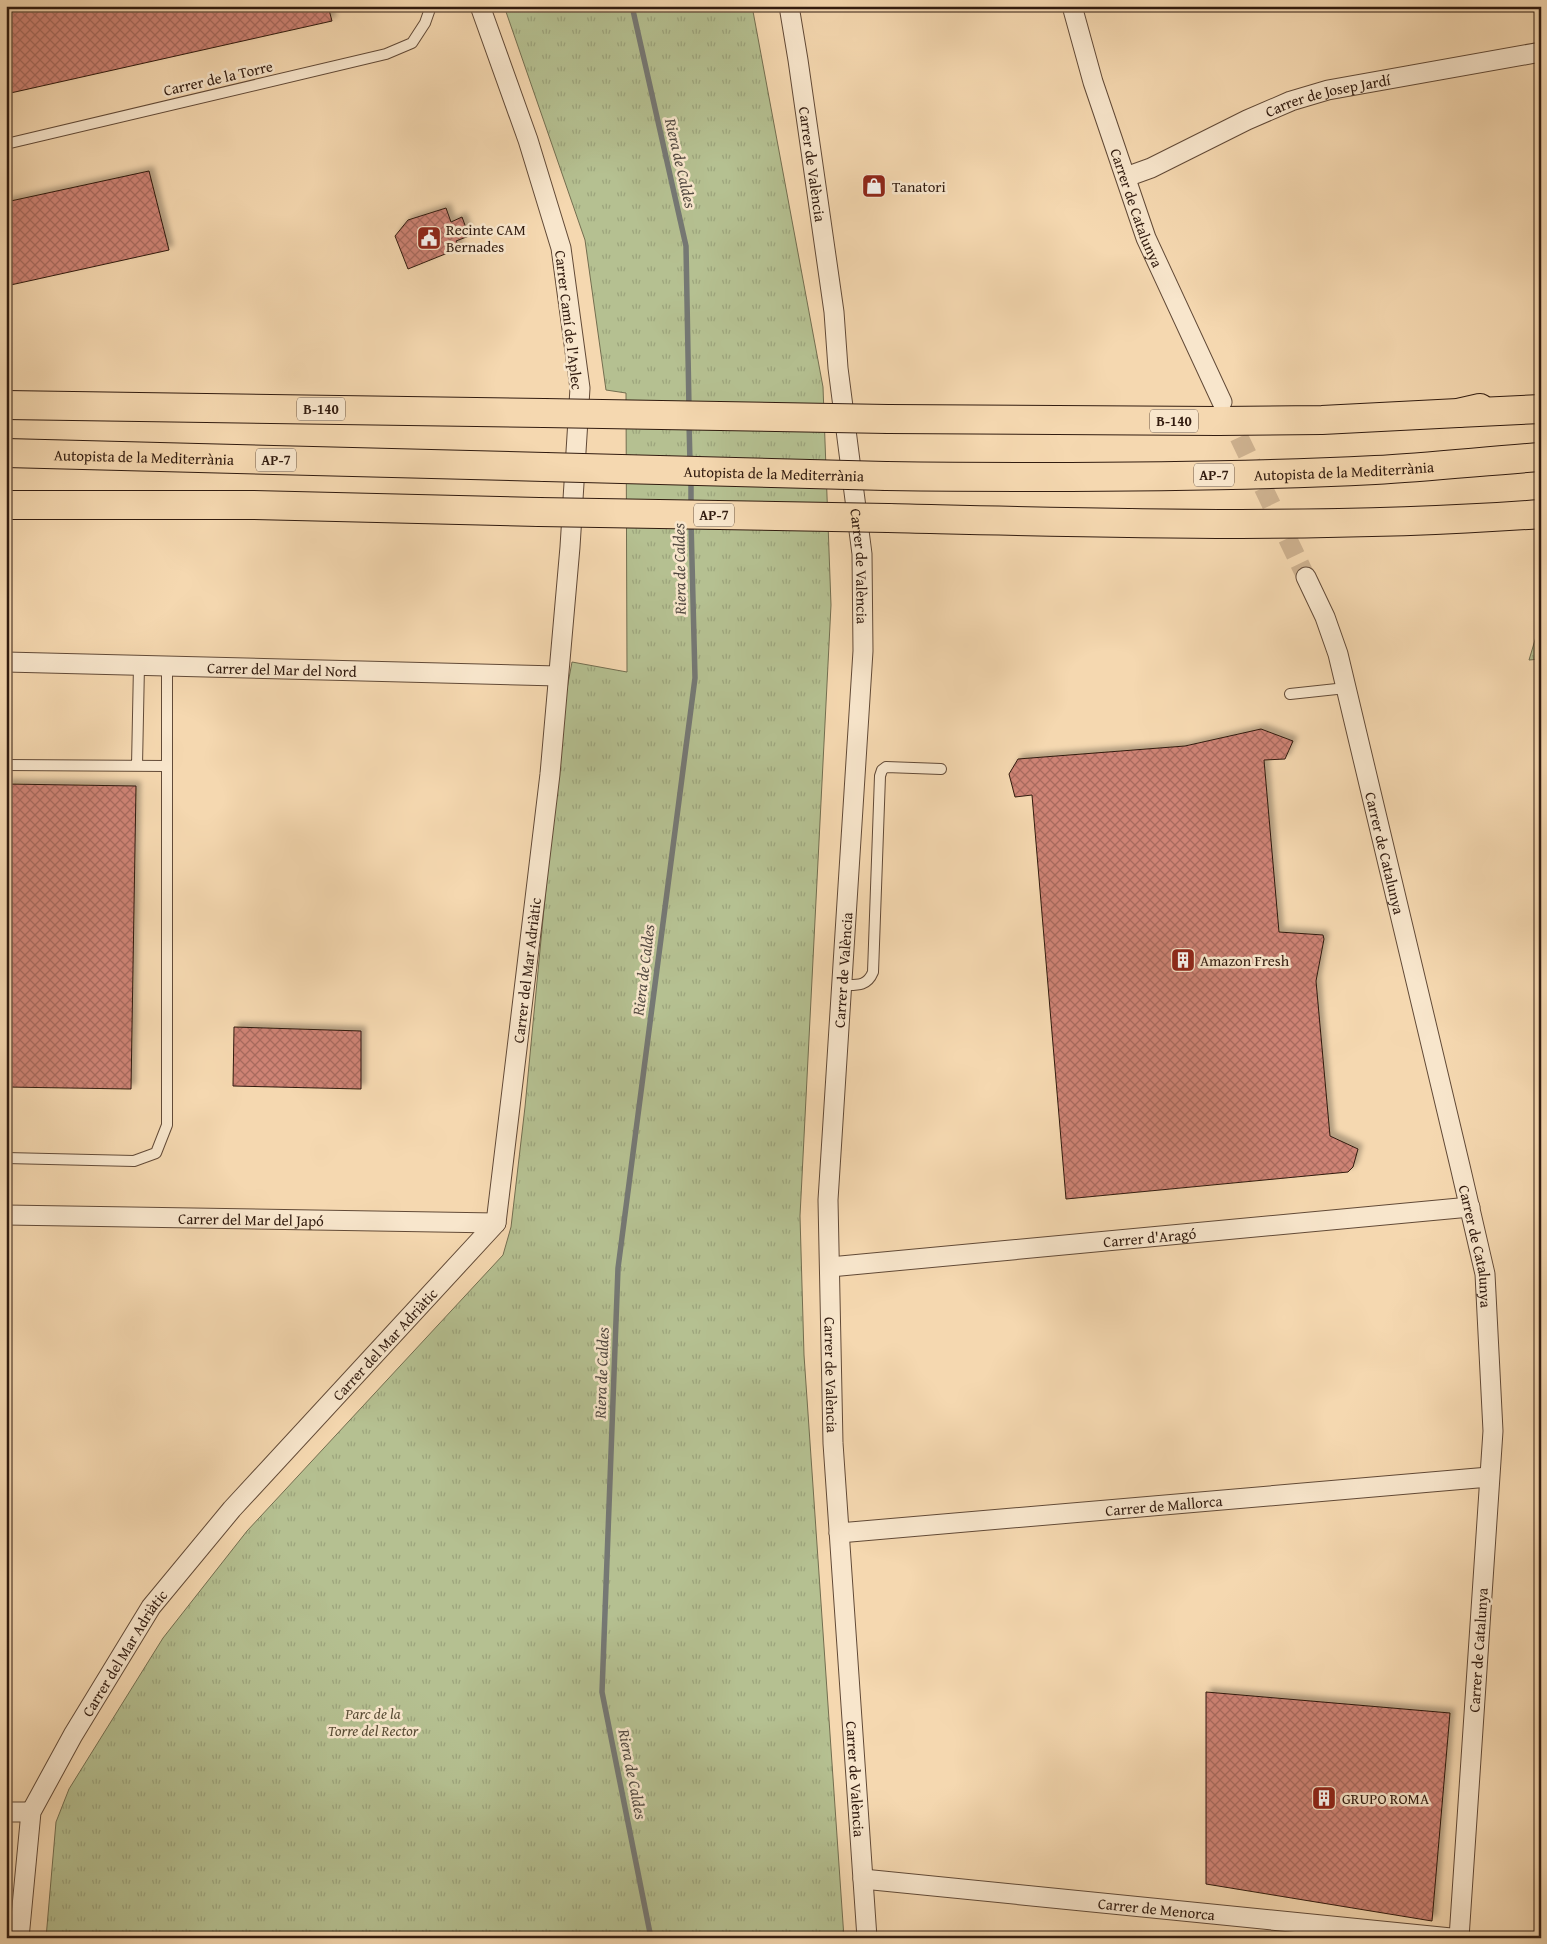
<svg xmlns="http://www.w3.org/2000/svg" width="1547" height="1944" viewBox="0 0 1547 1944" font-family="'Gentium Book Plus',serif">
  <style>
    .grass { fill: url(#grass-tufts); stroke: #736e50 }
    .lines { fill: none; stroke-linecap: round; stroke-linejoin: round }
    .stream { stroke: #757874; stroke-width: 5.5 }
    .building { fill: url(#building-cross-hatch); stroke: #311b0f; filter: url(#shadow) }
    .minor-tunnel { stroke: #ceb290; stroke-width: 19; stroke-dasharray: 19 9; stroke-linecap: butt }
    .service-casing { stroke: #624a37; stroke-width: 12 }
    .minor-casing { stroke: #624a37; stroke-width: 21 }
    .trunk-casing { stroke: #311b0f; stroke-width: 30 }
    .motorway-casing { stroke: #311b0f; stroke-width: 30 }
    .service { stroke: #f8e6cc; stroke-width: 10 }
    .minor { stroke: #f8e6cc; stroke-width: 19 }
    .trunk { stroke: #f5d8b0; stroke-width: 28 }
    .motorway { stroke: #f5d8b0; stroke-width: 28 }
    .trunk-bridge-casing { stroke: #311b0f; stroke-width: 30; stroke-linecap: butt }
    .motorway-bridge-casing { stroke: #311b0f; stroke-width: 30; stroke-linecap: butt }
    .trunk-bridge { stroke: #f5d8b0; stroke-width: 28 }
    .motorway-bridge { stroke: #f5d8b0; stroke-width: 28 }
    .labels { text-anchor: middle; dominant-baseline: central; stroke-width: 5; stroke-linejoin: round; paint-order: stroke }
    .shield { fill: #f8e6cc; stroke: #6d5848; stroke-width: 1 }
    .shield-label { font-size: 14px; font-weight: bold; fill: #311b0f }
    .street-label { font-size: 15px; fill: #311b0f; stroke: #f8e6cc }
    .poi-label { font-size: 15px; fill: #311b0f; stroke: #f8e6cc; text-anchor: start }
    .park-label { font-size: 15px; font-style: italic; fill: #594d36; stroke: #f8e6cc }
    .water-label { font-size: 16px; font-style: italic; fill: #534a42; stroke: #f8e6cc }
  </style>
  <defs>
    <pattern id="grass-tufts" width="24" height="20" patternUnits="userSpaceOnUse" patternTransform="scale(1.25)"><rect width="24" height="20" fill="#b5c091"/><path d="M3 7l-1-3M5 7V3M7 7l1-3M15 17l-1-3M17 17v-4M19 17l1-3" fill="none" stroke="#9ca47c"/></pattern>
    <pattern id="building-cross-hatch" width="8" height="8" patternUnits="userSpaceOnUse" patternTransform="scale(1.25)"><rect width="8" height="8" fill="#ce8374"/><path d="M0 0l8 8M0 8l8-8" fill="none" stroke="#a86a5e"/></pattern>
    <filter id="shadow"><feDropShadow dx="4.5" dy="-4.5" stdDeviation="2.5" flood-color="#0004"/></filter>
  </defs>
  <rect width="100%" height="100%" fill="#f5d8b0"/>
  <filter id="stains"><feTurbulence type="fractalNoise" baseFrequency=".004" numOctaves="4"/><feColorMatrix values="0 0 0 0 .2 0 0 0 0 .09 0 0 0 0 .02 0 0 0 .5 -.17"/></filter>
  <radialGradient id="worn" r=".72"><stop offset=".6" stop-color="#630" stop-opacity="0"/><stop offset="1" stop-color="#630" stop-opacity=".3"/></radialGradient>
  <path class="grass" d="M504 6H752L823 387 831 605 800 1216 804 1355 844 1938H46L56 1822 69 1789 163 1638 247 1531 503 1255 511 1227 525 1107 563 710 572 662 627 672 626 393 606 390 585 240Z
    M1541 620V659L1529 660Z"/>
  <g class="lines">
    <path class="stream" d="M632 6 686 246 689 408
      M689 422 690 463
      M691 477V508
      M651 1938 602 1692 618 1268 695 678 691 522"/>
  </g>
  <path class="building" d="M37 6H328L332 21 6 94V13Z
    M149 171 169 250 6 286V202Z
    M446 208 451 222 462 217 469 236 456 241 460 248 408 269 395 236 408 220Z
    M1261 729 1293 741 1285 759 1264 760 1279 932 1323 935 1324 939 1316 981 1330 1136 1358 1149 1353 1167 1348 1172 1066 1199 1032 795 1015 797 1009 774 1018 759 1185 746Z
    M6 784 136 786 131 1089 6 1087Z
    M234 1027 361 1031V1089L233 1086Z
    M1206 1692 1450 1713 1432 1921 1206 1884Z"/>
  <g class="lines">
    <path class="minor-tunnel" d="M1227 412 1306 577"/>
    <defs>
      <path id="service" d="M6 144 386 54 412 43 425 23 431 6
        M1290 694 1346 688
        M6 765 166 766
        M137 766 139 665
        M842 985C856 985 867 987 873 972L880 776 882 770 886 767 941 769
        M6 1158 134 1161 156 1153 167 1125V665"/>
      <g id="minor">
        <path id="s1" d="M789 6 798 60 834 312 838 368 862 554 863 651 828 1200 833 1443 867 1938"/>
        <path id="s2" d="M1072 6 1093 82 1146 238 1222 402"/>
        <path id="s3" d="M1126 177 1151 168 1247 120 1291 101 1328 90 1541 52"/>
        <path id="s4" d="M1306 577 1325 617 1338 654 1460 1166 1485 1274 1493 1431 1459 1938"/>
        <path id="s5" d="M6 662 558 676"/>
        <path id="s6" d="M6 1215 496 1223"/>
        <path id="s7" d="M830 1267 1470 1207"/>
        <path id="s8" d="M839 1533 1489 1477"/>
        <path d="M6 1812H31"/>
        <path id="s9" d="M863 1879 1451 1938"/>
        <path id="s10" d="M19 1938 31 1812 73 1735 151 1607 232 1509 496 1223 550 774 570 547 580 388 561 248 528 140 480 6"/>
      </g>
      <path id="trunk" d="M6 405 544 413
        M888 419 1218 421 1322 420 1458 413 1480 408"/>
      <g id="motorway">
        <path d="M1458 413 1541 409"/>
        <path id="s11" d="M6 453 545 467"/>
        <path id="s12" d="M886 476C1049 478 1212 478 1375 470 1430 467 1485 461 1541 457"/>
        <path d="M6 505H252L539 512"/>
        <path d="M888 518C1105 523 1324 530 1541 514"/>
      </g>
    </defs>
    <use href="#service" class="service-casing"/>
    <use href="#minor" class="minor-casing"/>
    <use href="#trunk" class="trunk-casing"/>
    <use href="#motorway" class="motorway-casing"/>
    <use href="#service" class="service"/>
    <use href="#minor" class="minor"/>
    <use href="#trunk" class="trunk"/>
    <use href="#motorway" class="motorway"/>
    <defs>
      <path id="trunk-bridge" d="M544 413 888 419"/>
      <g id="motorway-bridge">
        <path id="s13" d="M545 467 886 476"/>
        <path d="M539 512 888 518"/>
      </g>
    </defs>
    <use href="#trunk-bridge" class="trunk-bridge-casing"/>
    <use href="#motorway-bridge" class="motorway-bridge-casing"/>
    <use href="#trunk-bridge" class="trunk-bridge"/>
    <use href="#motorway-bridge" class="motorway-bridge"/>
  </g>
  <defs>
    <symbol id="shop-square" viewBox="-11 -11 22 22"><rect x="-9" y="-9" width="18" height="18" rx="4" fill="#8f2418" stroke="#f8e6cc"/><path d="M-5-2.5h2.3a2.7 3.5 0 0 1 5.4 0H5L5.5 6h-11ZM-1.5-2.5h3a1.5 2.3 0 0 0-3 0Z" fill="#fff"/></symbol>
    <symbol id="civic-square" viewBox="-11 -11 22 22"><rect x="-9" y="-9" width="18" height="18" rx="4" fill="#8f2418" stroke="#f8e6cc"/><path d="M-.6-6.5H3V-4.5H.6V-3L4-1V1h2V6H-6V1h2V-1L-.6-3ZM-1.2 2.5V6h2.4V2.5Z" fill="#fff"/></symbol>
    <symbol id="building-square" viewBox="-11 -11 22 22"><rect x="-9" y="-9" width="18" height="18" rx="4" fill="#8f2418" stroke="#f8e6cc"/><path d="M-4-6H4V6H1V3H-1V6H-4ZM-2.5-4.3h1.7v1.8h-1.7ZM.8-4.3h1.7v1.8H.8ZM-2.5-1h1.7V.8h-1.7ZM.8-1h1.7V.8H.8Z" fill="#fff"/></symbol>
  </defs>
  <g fill-rule="evenodd">
    <use href="#shop-square" x="860" y="172" width="28" height="28"/>
    <use href="#civic-square" x="415" y="224" width="28" height="28"/>
    <use href="#building-square" x="1169" y="946" width="28" height="28"/>
    <use href="#building-square" x="1310" y="1784" width="28" height="28"/>
  </g>
  <g class="labels">
    <g class="shield">
      <rect x="297" y="397.5" width="48" height="23" rx="4"/>
      <rect x="1150" y="409.5" width="48" height="23" rx="4"/>
      <rect x="256" y="448.5" width="40" height="23" rx="4"/>
      <rect x="1194" y="463.5" width="40" height="23" rx="4"/>
      <rect x="694" y="503.5" width="40" height="23" rx="4"/>
    </g>
    <g class="shield-label">
      <text x="321" y="409">B-140</text>
      <text x="1174" y="421">B-140</text>
      <text x="276" y="460">AP-7</text>
      <text x="1214" y="475">AP-7</text>
      <text x="714" y="515">AP-7</text>
    </g>
    <g class="street-label">
      <text transform="translate(218 78) rotate(-13)">Carrer de la Torre</text>
      <text stroke="none"><textPath href="#s3" startOffset="219">Carrer de Josep Jardí</textPath></text>
      <text stroke="none"><textPath href="#s1" startOffset="160">Carrer de València</textPath></text>
      <text stroke="none"><textPath href="#s2" startOffset="212">Carrer de Catalunya</textPath></text>
      <text transform="translate(569 320) rotate(83)">Carrer Camí de l'Aplec</text>
      <text stroke="none"><textPath href="#s11" startOffset="138">Autopista de la Mediterrània</textPath></text>
      <text stroke="none"><textPath href="#s12" startOffset="458">Autopista de la Mediterrània</textPath></text>
      <text stroke="none"><textPath href="#s13" startOffset="229">Autopista de la Mediterrània</textPath></text>
      <text stroke="none"><textPath href="#s1" startOffset="565">Carrer de València</textPath></text>
      <text stroke="none"><textPath href="#s5" startOffset="276">Carrer del Mar del Nord</textPath></text>
      <text stroke="none"><textPath href="#s4" startOffset="288">Carrer de Catalunya</textPath></text>
      <text stroke="none"><textPath href="#s10" startOffset="1135">Carrer del Mar Adriàtic</textPath></text>
      <text transform="translate(843 970) rotate(-86)">Carrer de València</text>
      <text stroke="none"><textPath href="#s6" startOffset="245">Carrer del Mar del Japó</textPath></text>
      <text stroke="none"><textPath href="#s7" startOffset="321">Carrer d'Aragó</textPath></text>
      <text stroke="none"><textPath href="#s4" startOffset="692">Carrer de Catalunya</textPath></text>
      <text stroke="none"><textPath href="#s10" startOffset="716">Carrer del Mar Adriàtic</textPath></text>
      <text stroke="none"><textPath href="#s1" startOffset="1375">Carrer de València</textPath></text>
      <text stroke="none"><textPath href="#s8" startOffset="326">Carrer de Mallorca</textPath></text>
      <text transform="translate(1478 1650) rotate(-86)">Carrer de Catalunya</text>
      <text stroke="none"><textPath href="#s10" startOffset="311">Carrer del Mar Adriàtic</textPath></text>
      <text stroke="none"><textPath href="#s1" startOffset="1780">Carrer de València</textPath></text>
      <text stroke="none"><textPath href="#s9" startOffset="295">Carrer de Menorca</textPath></text>
    </g>
    <g class="poi-label">
      <text x="892" y="186">Tanatori</text>
      <text x="446" y="229">Recinte CAM<tspan x="446" dy="17">Bernades</tspan></text>
      <text x="1200" y="960">Amazon Fresh</text>
      <text x="1342" y="1798">GRUPO ROMA</text>
    </g>
    <g class="park-label">
      <text x="373" y="1713">Parc de la<tspan x="373" dy="17">Torre del Rector</tspan></text>
    </g>
    <g class="water-label">
      <text transform="translate(681 163) rotate(77)">Riera de Caldes</text>
      <text transform="translate(679 569) rotate(-91)">Riera de Caldes</text>
      <text transform="translate(643 970) rotate(-83)">Riera de Caldes</text>
      <text transform="translate(601 1373) rotate(-88)">Riera de Caldes</text>
      <text transform="translate(633 1774) rotate(79)">Riera de Caldes</text>
    </g>
  </g>
  <rect width="1547" height="1944" fill="none" stroke="#f5d8b0" stroke-width="25"/>
  <rect x="8" y="8" width="1532" height="1929" fill="none" stroke="#311b0f" stroke-width="2.5"/>
  <rect x="12" y="12" width="1522" height="1919" fill="none" stroke="#311b0f"/>
  <rect width="100%" height="100%" filter="url(#stains)"/>
  <rect width="100%" height="100%" fill="url(#worn)"/>
</svg>
